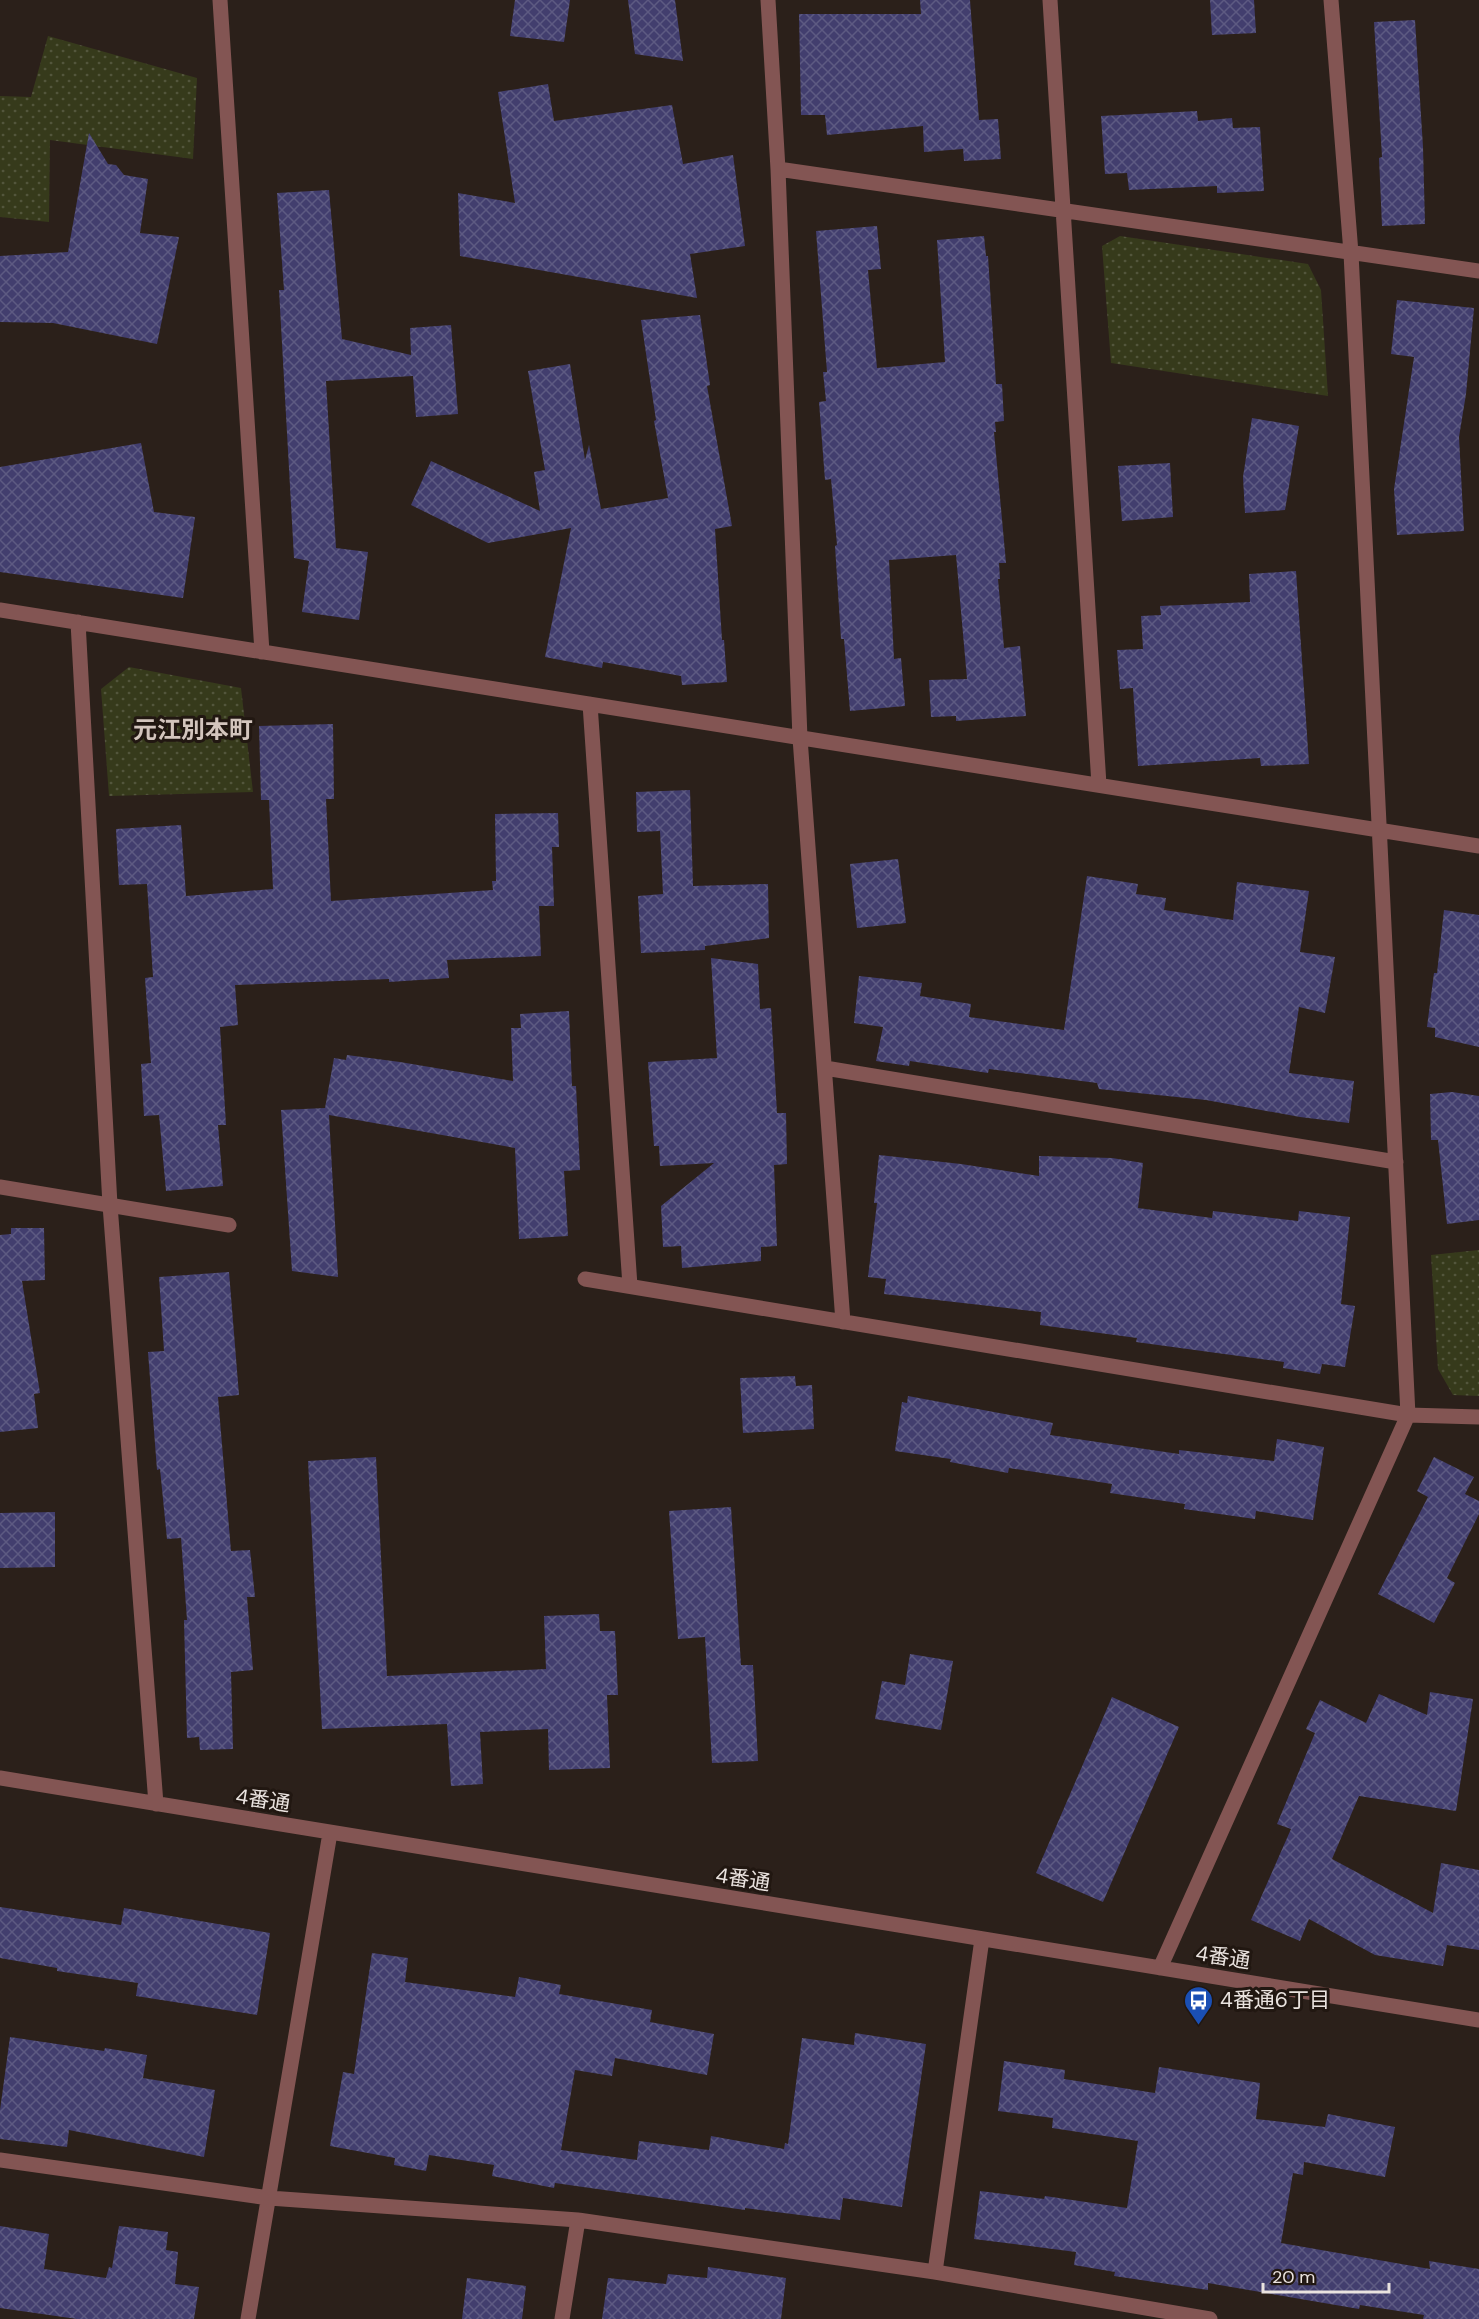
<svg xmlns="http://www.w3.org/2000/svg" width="1479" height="2319" viewBox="0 0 1479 2319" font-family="'DM Sans','Noto Sans JP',sans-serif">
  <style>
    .grass { fill: url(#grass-dots) }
    .building { fill: url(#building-cross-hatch) }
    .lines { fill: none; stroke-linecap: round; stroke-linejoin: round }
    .minor { stroke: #835553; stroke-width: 15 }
    .labels { text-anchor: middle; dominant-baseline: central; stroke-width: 6; stroke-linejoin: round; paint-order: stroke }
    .street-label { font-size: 21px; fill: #eae3df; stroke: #211711 }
    .poi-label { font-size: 21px; fill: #eae3df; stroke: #211711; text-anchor: start }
    .quarter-label { font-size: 24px; font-weight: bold; fill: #d3c5bd; stroke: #211711 }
  </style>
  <defs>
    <pattern id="grass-dots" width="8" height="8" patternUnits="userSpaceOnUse" patternTransform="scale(1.5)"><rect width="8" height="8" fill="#363a1b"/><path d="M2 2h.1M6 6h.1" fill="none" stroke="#53563c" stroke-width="1.8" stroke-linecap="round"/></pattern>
    <pattern id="building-cross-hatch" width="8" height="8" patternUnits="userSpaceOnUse" patternTransform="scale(1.5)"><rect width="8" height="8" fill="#423e6e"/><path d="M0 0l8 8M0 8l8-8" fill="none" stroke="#5d5a82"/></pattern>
  </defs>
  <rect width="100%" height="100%" fill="#2b201a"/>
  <path class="grass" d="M48 36 197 78 193 159 50 140 49 222 0 217V96L31 97Z
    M1120 236 1308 264 1321 290 1328 396 1111 363 1102 246Z
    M129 667 241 688 253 792 109 796 101 689Z
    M1479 1250V1396L1453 1395 1438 1369 1431 1255Z"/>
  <path class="building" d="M515 0H570L564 42 510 36Z
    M628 0H675L683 61 635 54Z
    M920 0H970L979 120 998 119 1001 159 964 161 963 149 924 152 923 126 827 135 825 115H801L799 14H921Z
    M1210 0H1254L1256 33 1212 35Z
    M1415 20 1423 147 1425 224 1382 226 1379 158 1382 157 1374 22Z
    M548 84 554 121 672 105 683 164 733 155 745 246 690 254 697 298 460 256 458 193 515 203 498 92Z
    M1197 111 1198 121 1232 118 1233 128 1260 127 1264 191 1217 193V186L1129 190 1127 173 1105 174 1101 116Z
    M89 133 108 164 116 165 124 175 148 179 140 233 179 237 157 344 53 323 0 322V256L68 252Z
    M329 190 342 339 411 355 410 328 451 325 458 414 416 417 413 376 326 381 336 548 368 552 359 620 302 612 309 561 294 558 279 290H284L277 193Z
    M877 226 881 269 868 270 877 368 945 362 937 240 984 236 986 256H988L996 384H1002L1004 421 995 422 996 432H994L1006 563H999L1000 579H998L1004 648 1020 646 1026 716 956 721V716L931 717 929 680 967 679 956 555 889 560 894 659 901 658 905 706 850 711 844 639H841L835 546 837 545 831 479 825 480 819 402 826 401 823 372H827L816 231Z
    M1397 300 1474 308 1466 394 1459 437 1464 531 1397 535 1394 489 1414 357 1391 354Z
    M700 315 710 385 707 386 732 526 715 529 722 640H724L727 682 682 685 681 676 603 662 602 668 545 657 571 528 488 543 411 505 431 461 540 511 534 472 545 470 528 371 570 364 585 460 589 445 601 509 668 498 654 421 656 420 641 320Z
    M1252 418 1299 426 1285 510 1245 513 1243 477Z
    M141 443 154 512 195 517 183 598 0 572V467Z
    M1170 463 1173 517 1122 521 1118 466Z
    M1296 571 1309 764 1261 766 1260 758 1138 766 1133 688 1120 689 1117 650 1143 649 1141 616 1161 615 1160 606 1250 602 1249 574Z
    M333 724 334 799H326L331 901 493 890 492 881H496L495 814 558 813 559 847H552L554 906H539L541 956 447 960 449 978 389 982V979L235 985 238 1025 220 1027 226 1125H218L223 1186 166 1191 159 1115 144 1116 141 1064 151 1063 145 978 153 977 147 884 119 885 116 829 181 825 186 896 273 889 269 800H261L259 726Z
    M690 790 693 886 768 884 769 938 705 946V950L641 953 638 896 663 894 660 831 637 832 636 792Z
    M898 859 906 923 857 928 850 864Z
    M1087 876 1138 884 1136 894 1166 898 1164 910 1233 920 1237 882 1309 891 1300 952 1335 957 1325 1013 1299 1007 1289 1073 1354 1081 1349 1123 1300 1117 1206 1100 1099 1089 1097 1083 989 1069 988 1073 910 1061 909 1066 876 1061 883 1027 854 1023 859 976 922 983 920 996 971 1004 969 1017 1064 1030Z
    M1444 910 1479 915V1047L1435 1037V1028L1427 1027 1434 973H1437Z
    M711 958 758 964 760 1009 771 1008 777 1113H786L787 1164 774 1165 777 1246 761 1247V1261L682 1268 681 1246 663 1247 661 1206 714 1163 660 1166 659 1146H654L648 1062 717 1058Z
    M569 1011 572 1086H576L580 1170 564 1171 568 1236 519 1239 515 1148 329 1115 338 1277 292 1271 281 1110 325 1108 334 1058 346 1060 347 1055 400 1062 513 1081 511 1028H521L520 1014Z
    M1452 1092 1479 1096V1220L1447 1224 1438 1140H1431L1430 1094Z
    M879 1155 961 1164 1039 1176V1156L1112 1158 1143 1163 1138 1208 1212 1218 1213 1211 1298 1221 1299 1211 1350 1217 1341 1304 1355 1306 1345 1367 1322 1364 1320 1374 1283 1368 1284 1362 1136 1342 1137 1338 1040 1325 1041 1312 884 1294 886 1279 868 1277 877 1203H874Z
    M11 1228H44L45 1280 22 1281 40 1393 34 1394 38 1428 0 1432V1235L11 1234Z
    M229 1272 239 1395 218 1397 231 1551 250 1550 255 1597H247L253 1670 231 1672 233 1749 200 1750 199 1737 187 1738 184 1620H187L181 1538 167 1539 160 1469 157 1470 148 1352 164 1351 159 1277Z
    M795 1376 796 1386 812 1385 814 1429 743 1433 740 1378Z
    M908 1396 1053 1423 1050 1435 1179 1454V1450L1274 1461 1277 1439 1324 1447 1313 1520 1256 1511 1255 1519 1184 1509 1185 1504 1110 1493 1112 1484 1009 1468 1008 1473 950 1462 951 1459 895 1451 902 1402 907 1403Z
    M376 1457 387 1676 546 1669 544 1616 599 1614 600 1631H615L618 1695H607L610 1768 549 1770 548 1729 480 1732 483 1784 451 1786 447 1724 322 1729 308 1461Z
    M1434 1457 1474 1477 1465 1494 1479 1501V1514L1447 1578 1455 1583 1434 1623 1378 1594 1428 1497 1417 1491Z
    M731 1507 741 1665H753L758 1761 712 1763 705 1637 678 1639 669 1511Z
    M55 1512V1567L0 1568V1513Z
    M910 1654 953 1661 941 1730 875 1719 882 1681 905 1685Z
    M1430 1692 1473 1699 1456 1811 1359 1796 1332 1859 1433 1913 1441 1863 1479 1870V1950L1447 1945 1443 1966 1375 1955 1309 1919 1300 1941 1251 1920 1291 1829 1277 1824 1315 1733 1306 1729 1320 1700 1366 1723 1379 1694 1427 1715Z
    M1112 1697 1179 1727 1103 1902 1036 1873Z
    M0 1907 121 1925 124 1908 270 1933 257 2015 136 1996 138 1983 57 1971V1968L0 1958Z
    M372 1953 408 1958 405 1982 515 1997 519 1977 561 1985 559 1994 652 2010 650 2022 714 2034 707 2075 615 2058 612 2076 575 2070 561 2150 637 2160 639 2141 709 2150 711 2136 784 2149 785 2143 788 2144 802 2038 854 2045 855 2033 926 2044 902 2207 843 2198 840 2220 745 2208V2210L555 2183 554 2188 492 2176 494 2165 429 2155 426 2171 394 2165 395 2158 330 2146 343 2072 354 2074Z
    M10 2037 104 2051 105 2048 147 2055 143 2078 215 2090 204 2157 69 2130 67 2147 0 2139V2110Z
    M1004 2061 1065 2070 1064 2079 1155 2093 1159 2067 1260 2083 1256 2119 1325 2127 1328 2114 1395 2127 1385 2177 1304 2162 1303 2175 1293 2173 1281 2243 1430 2269 1429 2261 1479 2269V2319H1423L1424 2315 1360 2305 1359 2309 1208 2283V2290L1114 2276 1115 2272 1074 2265 1076 2252 974 2239 980 2191 1044 2199 1045 2196 1127 2208 1138 2141 1052 2128 1053 2118 998 2111Z
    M0 2226 49 2234 44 2269 106 2278 109 2267 112 2268 119 2226 168 2232 166 2250 178 2252 175 2284 199 2287 194 2319H77L0 2308Z
    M708 2267 786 2278 781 2319H602L608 2278 666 2284 668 2274 707 2278Z
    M467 2278 526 2286 522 2319H462Z"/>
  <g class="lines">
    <path class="minor" d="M220 0 262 652
      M768 0 778 169 800 738 843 1322
      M1050 0 1099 785
      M778 169 1479 271
      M0 610 1479 846
      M78 622 110 1205 156 1804
      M590 704 630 1286
      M825 1068 1396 1162
      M0 1187 229 1225
      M585 1279 1408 1415 1479 1417
      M0 1778 1479 2020
      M1160 1968 1408 1415 1351 253 1331 0
      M0 2160 269 2198 578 2220 935 2272 1210 2319
      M935 2272 982 1939
      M248 2319 330 1833
      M562 2319 578 2220"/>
  </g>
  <defs>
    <symbol id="bus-pin" viewBox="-11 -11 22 30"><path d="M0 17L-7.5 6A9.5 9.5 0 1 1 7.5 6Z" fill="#1a4fb4" stroke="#211711"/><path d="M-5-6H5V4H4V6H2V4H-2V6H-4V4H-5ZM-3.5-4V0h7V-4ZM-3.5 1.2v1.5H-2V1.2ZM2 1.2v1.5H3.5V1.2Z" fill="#fff"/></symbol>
  </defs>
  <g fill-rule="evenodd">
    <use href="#bus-pin" x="1182" y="1984" width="33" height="45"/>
  </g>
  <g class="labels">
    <g class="street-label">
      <text transform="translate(263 1800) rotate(9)">4番通</text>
      <text transform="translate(743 1879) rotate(9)">4番通</text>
      <text transform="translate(1223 1957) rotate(9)">4番通</text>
    </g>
    <g class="poi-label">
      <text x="1220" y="2000">4番通6丁目</text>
    </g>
    <g class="quarter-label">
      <text x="193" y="729">元江別本町</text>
    </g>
  </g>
  <path d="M1263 2283v9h126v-9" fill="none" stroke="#eae3df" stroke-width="3"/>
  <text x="1272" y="2283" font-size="18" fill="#eae3df" stroke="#211711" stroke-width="4.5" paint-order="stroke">20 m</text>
</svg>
